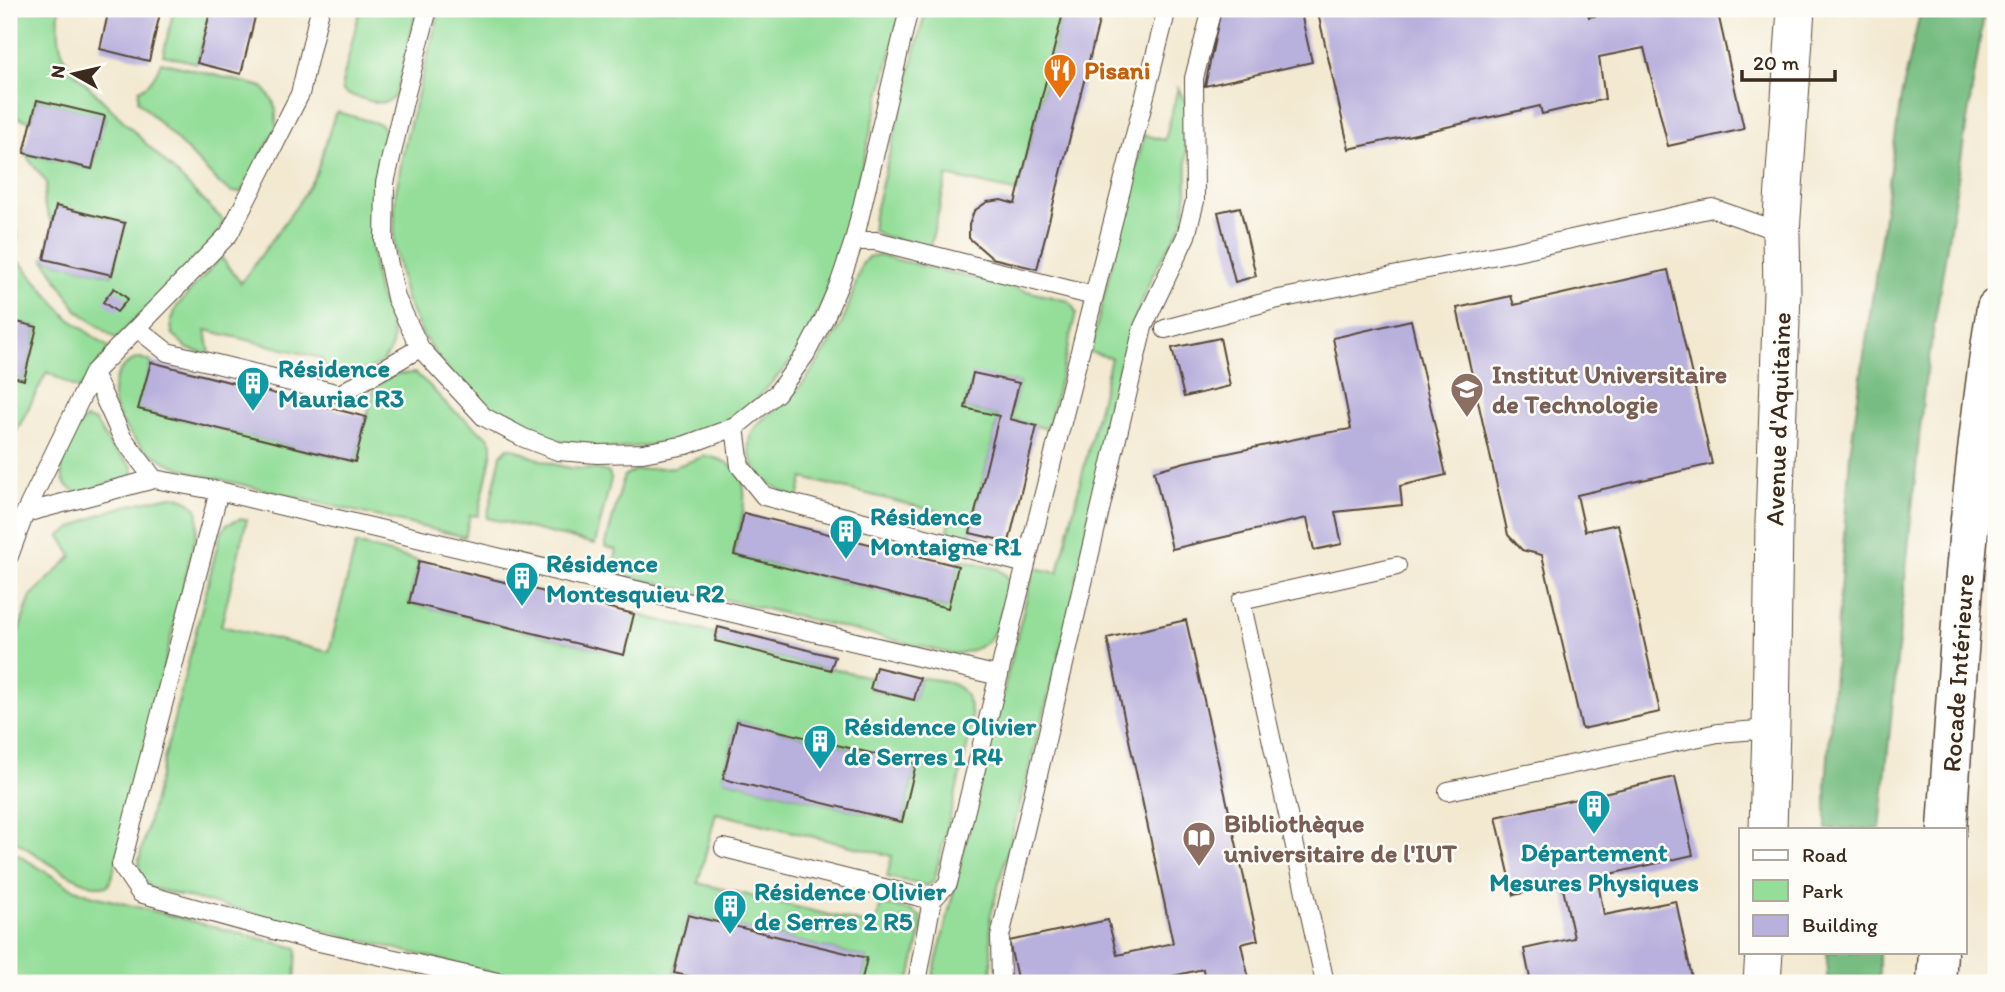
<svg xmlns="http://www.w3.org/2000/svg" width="2005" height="992" viewBox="0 0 2005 992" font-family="Itim,sans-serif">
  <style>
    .green { fill: #94de9a; stroke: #68845c; stroke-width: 2; fill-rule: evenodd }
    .forest { fill: #77bd82; stroke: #597450; stroke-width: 2 }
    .building { fill: #b9b1dd }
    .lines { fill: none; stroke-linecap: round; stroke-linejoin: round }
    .lane-casing { stroke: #574739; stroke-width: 20 }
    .street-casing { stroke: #574739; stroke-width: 39 }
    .highway-casing { stroke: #574739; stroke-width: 41 }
    .lane { stroke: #fff; stroke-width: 18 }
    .street { stroke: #fff; stroke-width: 37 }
    .highway { stroke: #fff; stroke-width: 38 }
    .labels { text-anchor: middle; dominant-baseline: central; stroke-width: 5; stroke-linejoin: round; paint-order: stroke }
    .food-label { font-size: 26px; font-weight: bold; fill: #c56008; stroke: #fdfcf7; text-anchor: start }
    .culture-label { font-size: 26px; font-weight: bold; fill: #0d838f; stroke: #fdfcf7; text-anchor: start }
    .education-label { font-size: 26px; font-weight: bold; fill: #785e54; stroke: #fdfcf7; text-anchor: start }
    .street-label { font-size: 26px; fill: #3b2a1e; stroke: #fdfcf7 }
  </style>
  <rect width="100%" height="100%" fill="#fdfcf7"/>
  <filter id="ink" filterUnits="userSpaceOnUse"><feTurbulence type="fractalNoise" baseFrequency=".0143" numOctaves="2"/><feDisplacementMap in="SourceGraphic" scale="14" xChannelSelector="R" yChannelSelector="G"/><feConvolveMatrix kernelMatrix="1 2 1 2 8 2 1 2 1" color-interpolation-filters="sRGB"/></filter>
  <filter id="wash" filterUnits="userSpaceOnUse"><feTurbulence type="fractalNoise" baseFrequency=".00686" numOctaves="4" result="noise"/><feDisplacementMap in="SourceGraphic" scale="28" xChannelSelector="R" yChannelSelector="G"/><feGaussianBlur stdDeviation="1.57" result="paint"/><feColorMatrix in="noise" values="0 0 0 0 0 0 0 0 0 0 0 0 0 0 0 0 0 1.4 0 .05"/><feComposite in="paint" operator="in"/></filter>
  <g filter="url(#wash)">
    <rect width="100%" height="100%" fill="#f3e9d1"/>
    <path class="green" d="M9 9H59C58 33 57 47 70 68L224 221 210 245 116 339 77 310 44 259 112 275 125 223 57 207 52 224 43 202 47 183 24 153 92 169 105 117 37 100 31 121 9 116Z
      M174 9H211L197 63 163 55Z
      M360 9H417L396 94C386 111 363 98 347 94L343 91 342 84Z
      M440 9H902L831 287 794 358 757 399 721 424 690 438 644 446 606 449 561 442 521 427 482 406 449 372 423 336 405 297 394 244 395 197 405 143Z
      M926 9H1064L1018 192 947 176 930 247 882 236 873 230V219Z
      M161 62 263 87 273 101 276 110V129L241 192H232L220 184 138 101 139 90C151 84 157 74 161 62Z
      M1178 88 1186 103 1187 193 1183 222 1153 274 1138 311 1119 370 1070 613 990 918 992 983H931L1034 568 1058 573 1111 358 1090 352 1144 135 1165 140Z
      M338 112 380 124 384 129 385 138C375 188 365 240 378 291 382 309 398 330 391 348 383 369 352 377 332 378L321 358 206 330 210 355 188 349 172 333 171 322 177 306 221 257 241 283 298 204 316 174 335 114Z
      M9 212 18 237 11 257 9 259Z
      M877 255 1068 301 1072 305 1076 313 1048 429 1010 419 1019 383 973 374 965 408 999 416 968 541 947 536 951 515 803 478 798 499C773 489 742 468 750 437 754 422 777 410 788 399 797 391 805 381 812 371 822 356 833 340 841 325 850 306 855 284 862 264L868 257Z
      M20 262 67 317 109 348 79 390 47 372 9 446V376L24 380 37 327 9 320V272Z
      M140 358 151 362 139 409 355 462 374 389 386 379 397 374 415 373 429 385 448 406 489 438 492 443V452L478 516 470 515 465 537 197 474C179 467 162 462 146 450 134 441 122 425 116 411 108 389 116 363 140 358Z
      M85 419 95 421 110 446 132 466 133 476 78 493C75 491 71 489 68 487 52 471 71 432 85 419Z
      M508 448H513C531 457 550 465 571 468 583 470 597 467 609 473L611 479 595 544 487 518 501 455Z
      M705 456C764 464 741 516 734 555L947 608 960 559 998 569 1007 576 1008 584C998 623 1000 650 952 654L612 572 617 550 605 547 624 476 635 470 674 467Z
      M172 496C195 500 201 508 197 530L115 867 108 886C81 890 33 851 9 837V658L31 596 72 556 60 536C96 511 130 504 172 496Z
      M240 519H247L221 626 329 652 356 544 419 561 409 603 624 655 634 614 717 634 715 641 830 670 831 668 873 678 870 689 914 700 920 678C957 680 972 687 972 727L934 881 927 886 887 877 892 856 716 813 698 883 875 926 881 904 912 911 921 917 922 927 909 983H861L867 958 689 915 674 973 718 983H534L151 888C142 880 139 872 139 860L219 539 226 525ZM737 721 916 764 902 822 723 779Z
      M9 849 70 887 90 895 297 948 295 983H9Z"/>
    <path class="forest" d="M1921 9H1985L1924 389 1880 829H1826V785L1850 453 1901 97Z
      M1827 952H1879V983H1827Z"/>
    <g id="blocks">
      <path class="building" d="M109 9H161L149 61 100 49Z
        M211 9H257L241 74 197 63Z
        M1064 9H1102L1037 269 992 258 969 238V225L974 211 987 202 1001 200 1015 204Z
        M1221 9H1300L1312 62 1205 86Z
        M1317 9H1587L1589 17 1628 9H1717L1744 129 1668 146 1644 48 1599 57 1605 99 1542 114 1540 106 1349 149Z
        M37 100 105 116 92 169 24 153Z
        M56 206 125 223 112 275 44 259Z
        M1240 207 1256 276 1235 282 1218 212Z
        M1668 270 1712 464 1577 495 1585 531 1618 524 1660 712 1582 729 1542 555 1522 550 1508 535 1457 308 1511 296 1514 305Z
        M114 288 128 299 117 312 103 302Z
        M9 320 37 327 24 380 9 376Z
        M1411 320 1446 475 1400 486 1402 505 1335 512 1342 544 1314 550 1307 518 1172 549 1154 471 1185 462 1319 434 1351 429 1333 338Z
        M1220 338 1230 386 1184 397 1172 348Z
        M151 362 366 417 355 462 138 409Z
        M973 373 1019 383 1010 419 1037 426 1009 542 970 533 999 416 965 408Z
        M744 513 958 566 948 608 734 555Z
        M419 561 634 614 624 655 409 603Z
        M1186 620 1258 940 1241 944 1250 983H1205L1203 969 1156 980 1157 983H1018L1009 941 1108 920 1117 955 1173 943 1107 638Z
        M718 627 835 657 831 668V670L715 641Z
        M876 667 920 678 914 700 870 689Z
        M737 721 916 764 902 822 723 779Z
        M1675 777 1693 855 1597 877 1604 915 1676 901 1693 983H1531L1524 949 1574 938 1562 884 1514 895 1496 817Z
        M688 915 867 958 861 983H718L674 973Z"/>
    </g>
  </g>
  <g filter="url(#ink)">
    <use href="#blocks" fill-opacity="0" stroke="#574739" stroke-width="2"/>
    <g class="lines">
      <defs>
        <path id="lane" d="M428 9 404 101 385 183 384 241 396 298 420 348 484 417 524 438 558 451 597 454 643 453 686 445 735 427
          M909 9 854 241 840 282 825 317 805 355 777 393 735 427 740 466 764 496 1026 564
          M854 241H876L1094 296
          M137 328 167 352 340 394 420 348
          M1165 329 1274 300 1517 251 1712 208 1781 232
          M93 373 122 437 154 479 219 491 999 676
          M219 491 121 865 140 893 310 940 502 983
          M25 513 154 479
          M9 556 25 513 93 373 229 234 300 94 320 9
          M1448 791 1718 733 1771 729
          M724 848 932 900 948 883 1026 564 1167 9
          M917 983 932 900
          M1001 983 1000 937 1143 327 1186 236 1195 201 1194 78 1212 9
          M1325 983 1241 601 1397 566"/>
        <path id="street" d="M1768 829 1771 729 1774 522 1782 292 1781 232 1796 9
          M1762 983 1764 952"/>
        <path id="highway" d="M1947 829C1958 655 1969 481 1996 308
          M1936 983 1938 952"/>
      </defs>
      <use href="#lane" class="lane-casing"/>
      <use href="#street" class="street-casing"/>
      <use href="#highway" class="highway-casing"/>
      <use href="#lane" class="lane"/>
      <use href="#street" class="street"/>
      <use href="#highway" class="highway"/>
    </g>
  </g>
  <defs>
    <symbol id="restaurant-pin" viewBox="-11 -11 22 30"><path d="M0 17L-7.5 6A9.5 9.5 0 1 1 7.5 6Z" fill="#e8710a" stroke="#fdfcf7"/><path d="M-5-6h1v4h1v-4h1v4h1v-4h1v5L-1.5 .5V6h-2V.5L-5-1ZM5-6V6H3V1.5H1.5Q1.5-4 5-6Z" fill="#fff"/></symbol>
    <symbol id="building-pin" viewBox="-11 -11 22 30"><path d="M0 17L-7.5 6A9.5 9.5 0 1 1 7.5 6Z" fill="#0f9aa8" stroke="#fdfcf7"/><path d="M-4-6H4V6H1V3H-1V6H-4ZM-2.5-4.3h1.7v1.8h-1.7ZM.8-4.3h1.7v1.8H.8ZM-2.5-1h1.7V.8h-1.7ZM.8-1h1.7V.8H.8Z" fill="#fff"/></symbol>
    <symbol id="university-pin" viewBox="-11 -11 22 30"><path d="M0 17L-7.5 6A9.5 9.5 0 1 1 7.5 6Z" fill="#8d6e63" stroke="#fdfcf7"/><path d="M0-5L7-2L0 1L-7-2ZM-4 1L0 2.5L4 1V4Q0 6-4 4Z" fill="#fff"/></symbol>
    <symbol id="library-pin" viewBox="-11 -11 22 30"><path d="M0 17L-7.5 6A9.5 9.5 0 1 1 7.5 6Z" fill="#8d6e63" stroke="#fdfcf7"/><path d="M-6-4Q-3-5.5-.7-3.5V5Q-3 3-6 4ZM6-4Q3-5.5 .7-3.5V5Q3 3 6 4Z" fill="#fff"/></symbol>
  </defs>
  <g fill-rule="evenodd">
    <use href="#restaurant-pin" x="1041" y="51" width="38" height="52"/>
    <use href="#building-pin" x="234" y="364" width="38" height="52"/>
    <use href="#university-pin" x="1448" y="370" width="38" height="52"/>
    <use href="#building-pin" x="827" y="512" width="38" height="52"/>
    <use href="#building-pin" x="503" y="559" width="38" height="52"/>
    <use href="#building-pin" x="801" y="722" width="38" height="52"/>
    <use href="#building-pin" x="1575" y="787" width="38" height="52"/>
    <use href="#library-pin" x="1180" y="819" width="38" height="52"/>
    <use href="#building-pin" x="711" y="887" width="38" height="52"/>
  </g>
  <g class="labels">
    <g class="food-label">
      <text x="1084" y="70">Pisani</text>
    </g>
    <g class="culture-label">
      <text x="278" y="368">Résidence<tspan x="278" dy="30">Mauriac R3</tspan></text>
      <text x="870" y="516">Résidence<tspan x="870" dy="30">Montaigne R1</tspan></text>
      <text x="546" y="563">Résidence<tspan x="546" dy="30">Montesquieu R2</tspan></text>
      <text x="844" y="726">Résidence Olivier<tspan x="844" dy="30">de Serres 1 R4</tspan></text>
      <text x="1594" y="852" text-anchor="middle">Département<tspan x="1594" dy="30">Mesures Physiques</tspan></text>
      <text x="754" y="891">Résidence Olivier<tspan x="754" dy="30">de Serres 2 R5</tspan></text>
    </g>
    <g class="education-label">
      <text x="1492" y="374">Institut Universitaire<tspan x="1492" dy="30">de Technologie</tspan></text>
      <text x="1224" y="823">Bibliothèque<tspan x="1224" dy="30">universitaire de l'IUT</tspan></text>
    </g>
    <g class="street-label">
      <text transform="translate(1778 419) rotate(-88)">Avenue d'Aquitaine</text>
      <text transform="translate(1958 673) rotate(-86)">Rocade Intérieure</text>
    </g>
  </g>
  <rect width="2005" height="992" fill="none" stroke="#fdfcf7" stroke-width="35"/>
  <rect x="1739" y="828" width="228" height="126" fill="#fdfcf7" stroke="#afa8a0" stroke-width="2"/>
  <rect x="1753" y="850" width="35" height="10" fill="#ffffff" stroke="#afa8a0" stroke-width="2"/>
  <text x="1802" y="862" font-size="21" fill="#3b2a1e">Road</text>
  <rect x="1753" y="880" width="35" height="21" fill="#94de9a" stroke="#afa8a0" stroke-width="2"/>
  <text x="1802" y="898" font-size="21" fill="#3b2a1e">Park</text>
  <rect x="1753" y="915" width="35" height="21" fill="#b9b1dd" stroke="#afa8a0" stroke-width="2"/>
  <text x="1802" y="932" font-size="21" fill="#3b2a1e">Building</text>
  <g transform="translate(74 74) rotate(278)" stroke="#fdfcf7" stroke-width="5" paint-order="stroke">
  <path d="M0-5L12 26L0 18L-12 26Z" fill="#3b2a1e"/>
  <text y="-10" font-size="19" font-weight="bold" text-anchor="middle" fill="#3b2a1e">N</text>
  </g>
  <path d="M1742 70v10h93v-10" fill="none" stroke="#3b2a1e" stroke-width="3.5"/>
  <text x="1753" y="70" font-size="21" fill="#3b2a1e" stroke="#fdfcf7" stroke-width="5" paint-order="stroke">20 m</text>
</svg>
